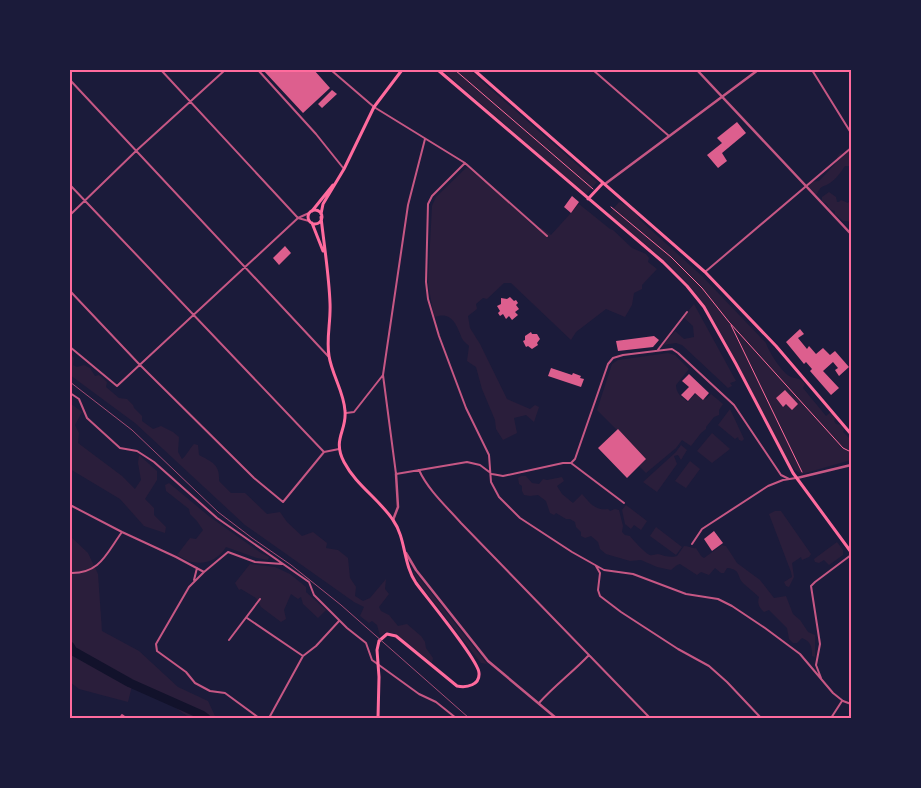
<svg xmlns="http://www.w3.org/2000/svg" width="921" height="788" viewBox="0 0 921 788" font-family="Manrope,sans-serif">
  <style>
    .green { fill: #2a1e3b }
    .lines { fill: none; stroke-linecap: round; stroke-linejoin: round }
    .river { stroke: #12122b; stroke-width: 9 }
    .building { fill: #dd5f8e }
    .path { stroke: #ff6b9d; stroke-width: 1 }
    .minor { stroke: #c65784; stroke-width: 2 }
    .tertiary { stroke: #c65784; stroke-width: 2.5 }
    .secondary { stroke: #ff6b9d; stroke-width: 3 }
    .rail { stroke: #a44b75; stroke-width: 1 }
    .neatline { fill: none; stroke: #ff6b9d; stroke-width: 2 }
  </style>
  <rect width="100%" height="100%" fill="#1b1b3a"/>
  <path class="green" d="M442 70C455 70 472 66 479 79L597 182 586 195Z
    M848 150 851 151V166H845C841 172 836 179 830 183 822 188 822 184 817 194L813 195 807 190 810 182 819 181 836 163 837 157 840 153 845 155Z
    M467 167 512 205 534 227 541 228 551 235 579 204 610 229 613 230 632 248 646 254 649 258 648 262 657 269 642 285V289L634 293 632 305 625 317 606 309 576 332 571 340 511 283H504L487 299 483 298 476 304 477 309 468 316 470 328 480 344 507 399 530 409 535 405 539 407 534 422 526 415 514 418 517 433 503 440 496 429 495 420 482 389 476 367 467 361 469 346C466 343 462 340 461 336 456 323 451 311 434 317L428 283 432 206 436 197Z
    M829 192 836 197 837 202H839L841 200 848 203 851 198V225L848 221H843L835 214V211L829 209 827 204 822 201V197Z
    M619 202C627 205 637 212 640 220L702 276 766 343C769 352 782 373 791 377 797 379 801 378 805 384L803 388 826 416 831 412 836 418 834 421 836 424 843 425 845 428 843 432 851 440V460L802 474 795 470 786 457 722 335 704 305 687 283 665 261 609 214Z
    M694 304 736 381 730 383 732 386 728 388 682 345 676 343 663 345 675 331 684 339 694 337 693 326 683 317Z
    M70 353 74 358 73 365 77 367 84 365 90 368 95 376 99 375 107 382 106 387 119 398 127 399 133 405 134 408 142 416V421L153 429 161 426 173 432 179 437 178 452 182 459C187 455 189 449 194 444L198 445 199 455C212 462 220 464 219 481L231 493H245L267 514 280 512 287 522 302 536 313 532 327 543 326 548 338 550 348 558 350 578 356 587 355 596 363 601 370 598 386 579 385 589 389 594 379 607 381 611 389 615 398 626 407 624 421 636 425 642 426 648 433 658 432 663 396 634 386 632 380 636 377 625 372 621 369 623 360 616 364 607 354 602 245 525 135 423 70 375Z
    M668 353 675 355 689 369 676 385C676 394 682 397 688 402L695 394 706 399 711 394 723 404 719 410V415L714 417 706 427V429L701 433 691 446 682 440 676 448 646 473 639 466 646 459 597 410 612 364 618 360Z
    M70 403 82 412 75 425 79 433 78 443 122 476 135 489 141 480 138 463 139 455 157 471V480L145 499 154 508V515L166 527 165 533 144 526 120 499 70 469Z
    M730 409 744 439 742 441 739 440 738 437 735 439 718 425Z
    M712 433 730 449 712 463 697 451Z
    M681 445 687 450 681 460 678 455 674 456 677 464 657 492 643 482 676 452Z
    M690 461 700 469 686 488 675 481Z
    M521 476H526L532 483 539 484 543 479 547 480 562 477 564 481 557 486 562 494 573 503 582 494C590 503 595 511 608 509L610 511 615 509 619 510 623 526 622 532 625 535 630 536C632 539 647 555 650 555 652 556 655 554 658 554 665 556 670 558 677 556L684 546C689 546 692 549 696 548L701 556 704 558 722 545 726 546 737 563 760 580 774 598 786 596 793 614 800 620 808 632 815 635V657L812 656C812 646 811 642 802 638L797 643H793L789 639 787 628 769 610 764 612C759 607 757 604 759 597 754 592 748 588 743 583 737 577 741 569 727 568L724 573H721L715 568 709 575 701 572 697 575 680 564 677 565 671 570 657 567 641 560 630 561 606 554 600 549 598 542 591 536 585 538 581 536V532L576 527 575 522 570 519H566L556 513 554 515 550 513 546 501 538 495 530 496 524 495 522 491V486L519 484 518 478Z
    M169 483 210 517 261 553 269 557 268 560 257 558 226 547C219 559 206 565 192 562 187 561 181 557 177 555L190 538 196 539 203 530 197 521 190 514 189 509 166 491 165 485Z
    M626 505 647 521 641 530 634 525 631 529 625 524 622 510Z
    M775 511H781L811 554 809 557 802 560 801 557 792 563 794 577 789 587 786 586 784 582 792 577 791 572 769 514Z
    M656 527 682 547 676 555 650 536Z
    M70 536 88 553 98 574 102 631 139 651 178 687 208 701 216 718H190L153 692 133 682 128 702 79 689 70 682Z
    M837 542 843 550V555L829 565 824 560 819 563 815 562 814 559Z
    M250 564 275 567 290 574 306 587V592L326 610 318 618 303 604 301 597 298 599 291 594 284 610 286 619 281 622 261 607 256 598 241 589 239 590 235 583Z
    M414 571 487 664 481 663 418 582 413 572Z"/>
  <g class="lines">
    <path class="river" d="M70 646 73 651 130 683 202 715 206 718"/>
  </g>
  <path class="building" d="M263 70H314L330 88 303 113Z
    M332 90 337 94 322 108 318 104Z
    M737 122 746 133 722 153 727 161 718 168 707 155 722 143 717 138Z
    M572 196 579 202 571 213 564 207Z
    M285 246 291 253 279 265 273 258Z
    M510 297 514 301 516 300 518 303 516 305 519 309 515 312 518 315 512 320 509 316 506 319 503 314 500 316 498 313 500 311 497 306 501 304V298L507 299Z
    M800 329 804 334 798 338 807 349 809 346 816 354 823 348 830 355 835 351 849 367 839 376 835 370 838 368 833 362 823 371 839 388 831 395 810 371 812 369 806 362 804 364 786 342Z
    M531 332 532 334H537L540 339 537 343 538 345 532 349 528 346 526 347 523 341 525 340V336Z
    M654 336 659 340 653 347 618 351 616 341Z
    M551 368 572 375 573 373 581 376 580 378 584 379 581 387 548 376Z
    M689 374 709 393 703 400 695 393 688 401 681 395 689 387 682 381Z
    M785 390 798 404 792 410 786 404 783 407 776 398Z
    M618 429 646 459 627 478 598 448Z
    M714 531 723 543 712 551 704 539Z"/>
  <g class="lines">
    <path class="path" d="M455 70 593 189
      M611 207 671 257 702 288 729 322 843 448 851 452
      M731 325 802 472"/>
    <path class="minor" d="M161 70 298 218
      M258 70 316 134 344 169
      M331 70 374 107 465 163 547 236
      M593 70 669 136
      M812 70 851 133
      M70 80 328 356
      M425 139 408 205 383 375 396 474 467 462 480 465 492 474 503 476 563 463H571
      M465 163 432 196 428 204 426 282 428 299 439 336 466 408 489 455 491 482 499 497 520 518 572 552 604 570 633 574 686 594 718 599 732 606 765 628 800 654 833 693 843 701 851 704
      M70 185 324 452 339 449
      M70 215 137 150 225 70
      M298 218 309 221
      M705 272 851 148
      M70 291 140 365 254 478 283 502 324 452
      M70 347 117 386 298 218 309 213
      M657 351 687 312
      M70 393 79 399 87 418 120 448 137 451 154 462 217 518 309 582 314 595 347 628 366 643 372 660 419 694 436 702 456 718
      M346 413 354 412 383 375
      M571 463 575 459 608 364 613 358 623 355 672 349 678 353 734 405 781 475 789 479
      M571 463 624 503
      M419 470C428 490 447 507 461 523L650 718
      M70 505 122 532 176 557 204 572
      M692 544 702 529 768 486 783 480 796 478
      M596 566 600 573 598 590 600 596 621 612 678 649 709 666 727 682 761 718
      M70 573C100 574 106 554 122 532
      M194 580 197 568
      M247 618 303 656
      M229 640 260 599
      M821 678 816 665 820 644 811 586 815 582 851 555
      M539 703C554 686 573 672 589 655
      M120 718 122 715 126 718
      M259 718 225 693 210 691 195 683 186 672 157 651 156 644 189 587 204 572 228 552 255 562 282 564
      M269 718 303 656 316 646 339 621
      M831 718 842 701"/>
    <path class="tertiary" d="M697 70 851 234
      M605 184 758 70
      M797 478 851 465
      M393 520 398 507 396 474
      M406 553 416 570 488 661 556 718"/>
    <path class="secondary" d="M438 70 663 262 687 286 704 307 736 364 793 473 851 552
      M474 70 705 272 776 346 851 434
      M588 199 603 183
      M308 217a7 7 0 1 1 14 0a7 7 0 1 1-14 0Z
      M312 211 333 185
      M321 214 323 204 344 169 374 107 402 70
      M321 217C324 245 329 275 330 303 331 321 326 339 329 356 332 375 344 392 345 411 347 431 332 439 344 462 356 485 379 499 393 520 406 538 403 564 416 583 427 598 479 661 479 673 480 685 467 688 457 686L396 636 387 634 379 641 377 650 379 677 378 718
      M312 223 323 251"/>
    <path class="rail" d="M70 382 132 430 218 512 252 538 291 565 341 605 469 718"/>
  </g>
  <rect width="921" height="788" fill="none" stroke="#1b1b3a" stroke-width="142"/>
  <rect x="71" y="71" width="779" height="646" class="neatline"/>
</svg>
